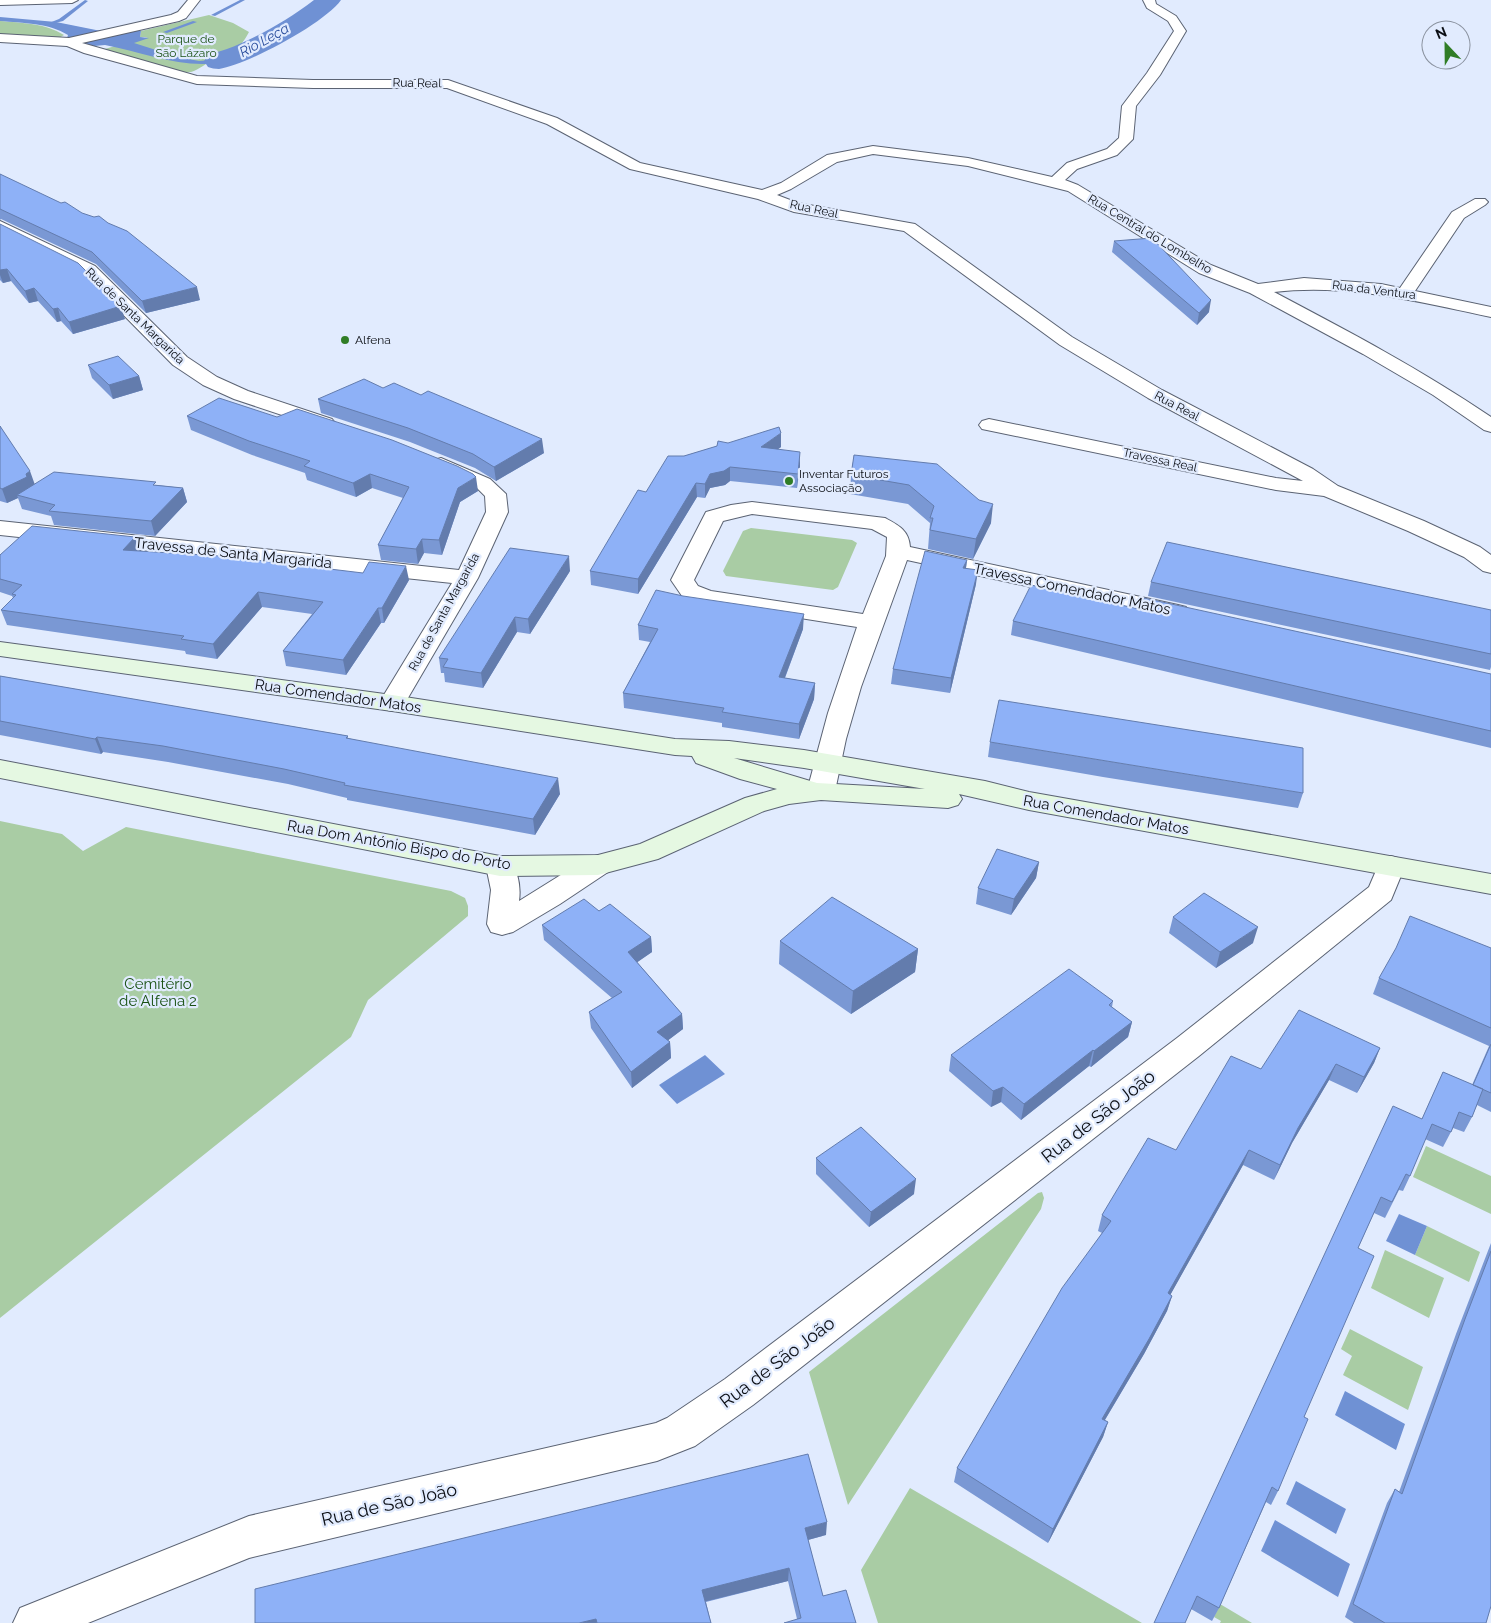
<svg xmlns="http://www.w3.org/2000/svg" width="1491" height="1623" viewBox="0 0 1491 1623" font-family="Raleway,sans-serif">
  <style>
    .green { fill: #a9cca4 }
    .water { fill: #6f91d4 }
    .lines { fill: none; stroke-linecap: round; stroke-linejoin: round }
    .stream { fill: #6f91d4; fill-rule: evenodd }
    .river { fill: #6f91d4; fill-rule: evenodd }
    .street-casing { stroke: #5b6373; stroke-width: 2 }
    .secondary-casing { stroke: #5b6373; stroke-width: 2 }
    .street { fill: #fff; fill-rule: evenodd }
    .secondary { fill: #e5f8e2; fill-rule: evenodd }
    .wall { fill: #7a98d4 }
    .shaded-wall { fill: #637cad }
    .building { fill: #8eb1f7; stroke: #637cad }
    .poi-dot { fill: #307d26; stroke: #e1ebfe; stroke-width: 2 }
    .labels { text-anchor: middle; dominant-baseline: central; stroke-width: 4.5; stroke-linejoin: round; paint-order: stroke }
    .far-park-label { font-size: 12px; fill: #195113; stroke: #e1ebfe }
    .far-street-label { font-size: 12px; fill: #0b0e14; stroke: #e1ebfe }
    .far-poi-label { font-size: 12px; fill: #0b0e14; stroke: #e1ebfe; text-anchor: start }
    .far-water-label { font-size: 14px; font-style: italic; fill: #264a9a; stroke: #e1ebfe }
    .street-label { font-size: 15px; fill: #0b0e14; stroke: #e1ebfe }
    .park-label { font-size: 15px; fill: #195113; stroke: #e1ebfe }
    .near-street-label { font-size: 18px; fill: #0b0e14; stroke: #e1ebfe }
  </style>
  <rect width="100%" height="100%" fill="#e1ebfe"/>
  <path class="green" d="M209 15 233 23 249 32C241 48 231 53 215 59 207 62 199 70 191 72 174 74 119 55 101 50L148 37H140L141 31Z
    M0 21C22 23 45 23 64 35L57 39 34 36H0Z
    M751 528 852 540 857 543 838 587 833 590 726 576 723 571 743 531Z
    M0 821 62 834 83 851 126 827 451 891 465 898 468 906V916L368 1000 351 1037 0 1318Z
    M1426 1146 1491 1176V1214L1413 1177Z
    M1042 1192 1044 1198 1041 1209 848 1505 809 1372 1038 1193Z
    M1427 1226 1480 1252 1469 1282 1415 1255Z
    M1385 1250 1444 1278 1429 1318 1371 1288Z
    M1350 1329 1423 1367 1408 1410 1343 1375 1352 1356 1341 1349Z
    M910 1488 1142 1623H878L861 1570Z
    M1220 1604 1252 1623H1220L1221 1621 1214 1617Z"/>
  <path class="water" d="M0 17 56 22 106 32 137 29 141 31 140 37 149 38 134 43 178 57 199 61 213 60 227 56 243 44 280 28H296C280 37 265 48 248 55 197 76 155 55 105 45L94 46 67 38 68 35C49 23 23 23 0 21Z
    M705 1055 725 1074 677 1104 659 1085Z
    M1399 1214 1427 1226 1415 1255 1386 1241Z
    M1345 1391 1405 1424 1396 1450 1335 1415Z
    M1296 1481 1346 1509 1336 1534 1286 1504Z
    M1275 1520 1350 1564 1338 1597 1261 1551Z"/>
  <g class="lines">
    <path class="stream" d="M85 0 88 1 63 21 51 24 49 23 59 19Z
      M240 0H245L215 16 211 15Z
      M193 21 197 22 167 33 163 32Z"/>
    <path class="river" d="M314 0H341C325 23 247 65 219 69 215 69 211 68 208 67L204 61C209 53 219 52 227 49 258 37 288 20 314 0Z"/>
    <defs>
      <path id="street" d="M0 0H78L72 3 0 5Z
        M188 0H200L186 18 179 21 82 43 197 76 313 80H448L557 118 640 163 762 190 781 183 827 155 873 146 968 158 1052 177 1067 163 1107 149 1119 138 1122 106 1147 73 1174 31 1168 21 1147 8 1143 0H1155L1156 4 1176 16 1186 31 1160 75 1136 106 1133 139 1117 155 1077 169 1065 180 1078 185 1211 265 1258 284 1304 278 1381 284 1400 288 1452 212 1475 199H1485L1488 202 1485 205 1464 218 1415 291 1491 307V317C1420 302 1348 283 1274 292 1348 331 1422 370 1491 417V432L1484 430 1433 395 1363 354 1250 293 1199 273 1068 191 968 166 873 154 837 162 791 189 777 195 798 203 915 224 1072 337 1162 390 1313 469 1338 486 1424 521 1480 547 1491 555V573L1483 571 1464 557 1408 531 1324 496 1276 490 982 429 979 425 982 421 989 419 1276 478 1303 481 1148 398 1060 345 904 231 794 212 758 199 630 169 547 124 447 88H313L197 84 84 53 67 46 0 42V34L69 38 171 15 178 12Z
        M0 221 95 266 187 357 217 377 248 391 332 419 335 423 332 427 325 429 318 427 234 399 203 385 173 365 83 274 0 232Z
        M441 458 490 479 506 494 508 512 478 578 405 703 401 709 392 711 383 709 379 703 452 583 0 535V521L459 570 486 512 485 496 476 487 434 468 431 464 434 460Z
        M752 502 885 518C898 525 909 530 910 547L1178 605 1186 607 1190 612 1186 617 1178 619 907 560 861 687 846 739 835 791 831 797 821 800 811 797 807 791 828 713 857 627 698 602 682 596 671 580 706 512 731 505ZM752 514 872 529 887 537 886 556 863 614 711 591 698 586 694 580 723 521Z
        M598 855 608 858 612 865 608 872 560 904 513 932 502 935 491 932 487 924 491 890 486 866 490 859 500 856 510 859C518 872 521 887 519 901L588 858Z
        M1391 856 1401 859 1405 866 1391 900 1199 1056 753 1405 695 1446 657 1461 249 1558 88 1623H13L20 1608 249 1516 656 1423 667 1418 725 1379 1177 1038 1369 887 1381 859Z"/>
      <path id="secondary" d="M0 642 392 695 675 739 729 741 804 750 985 781 1029 792 1491 874V894L1029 810 959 794 962 799 958 805 948 808 821 800 789 804 764 811 658 859 598 875 500 876 0 778V760L500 856 598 855 640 844 745 798 777 789 740 779 696 763 692 756 675 755 392 711 0 656ZM734 758 804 768 925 789 817 783Z"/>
    </defs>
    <use href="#street" class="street-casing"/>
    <use href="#secondary" class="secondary-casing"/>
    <use href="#street" class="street"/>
    <use href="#secondary" class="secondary"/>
  </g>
  <path class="wall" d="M0 174 200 300 146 313 96 264 1 219 0 220Z
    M0 224 125 319 73 334 61 321 57 322 38 301 29 303 11 281 3 283 0 280Z
    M1114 241 1209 312 1197 325 1112 252Z
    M88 365 139 376 143 390 113 399 92 378Z
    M383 388 544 453 496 481 475 468 410 442 321 413 318 399Z
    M187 416 478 491 460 502 442 555 424 553 418 564 381 560 378 545 403 498 372 488 356 497 307 480 305 473 252 455 191 430Z
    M0 426 34 484 157 485 183 488 187 502 155 536 54 525 51 516 22 509 18 498 7 503 0 501Z
    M728 443 781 447 778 449 800 466 797 488 730 481 725 485 710 488 705 498 697 497 638 594 591 585 590 571 646 492 684 456Z
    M854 455 991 523 973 559 928 549 930 523 908 504 850 494 851 475Z
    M135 537 140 551 409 580 384 623H381L346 675 286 666 283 651 312 614 262 607 217 659 186 654 185 651 7 625 1 610 13 598 12 596 0 592V555Z
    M967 560 966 568 976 584 950 693 891 684 893 669Z
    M570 571 530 634 517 632 483 688 445 682 444 673H441L439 658Z
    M1151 582 1491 610V667L1490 670 1148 596Z
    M1139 609 1491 674V748L1011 635 1013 621Z
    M638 625 803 629 785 678 815 683 814 699 799 739 722 727V723L624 708 623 693 650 642 639 640Z
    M0 676 348 736V738L560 794 535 835 347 800V798L288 784 168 762 103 752 101 754 0 735Z
    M990 742 1303 793 1298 808 1103 777 988 757Z
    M1039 862 1036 878 1011 915 976 904 978 888Z
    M599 911 651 937 652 952 637 962 682 1014 683 1029 668 1040 670 1042 671 1058 632 1088 591 1028 589 1012 612 998 544 940 542 925Z
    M1173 917 1253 943 1216 968 1169 933Z
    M780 941 918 949 915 972 851 1014 779 964Z
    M1491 948V1112L1477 1105 1472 1117 1464 1132 1453 1128 1443 1147 1425 1139 1410 1176 1403 1191 1399 1190 1385 1218 1374 1213 1358 1248 1304 1417 1278 1491 1271 1505 1266 1502 1219 1608 1212 1621 1191 1609 1154 1623 1422 1119 1443 1072 1472 1085 1489 1046 1373 994 1379 978Z
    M1113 1001 1112 1007 1132 1022 1128 1037 1091 1067 1089 1066 1021 1120 1001 1102 991 1107 949 1071 951 1055Z
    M1380 1048 1374 1063 1357 1093 1329 1080 1292 1143 1274 1180 1243 1165 1170 1295 1172 1296 1167 1311 1144 1354 1105 1420 1108 1422 1103 1437 1048 1543 954 1482 957 1468 1102 1233 1098 1231 1102 1215 1176 1150 1261 1069Z
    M816 1158 914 1194 869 1227 816 1174Z
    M1491 1243V1606L1486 1623H1354L1345 1617 1387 1503 1395 1489 1399 1492 1456 1334Z
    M826 1535 808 1540 823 1596 856 1623 797 1619 788 1581 706 1602 711 1623H255Z"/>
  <path class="shaded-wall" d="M7 269 11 281 3 283 0 275V270Z
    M197 287 200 300 146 313 142 301Z
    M34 288 38 301 29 303 25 291Z
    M1211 300 1209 312 1197 325 1199 313Z
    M121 306 125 319 73 334 69 322Z
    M58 308 61 321 57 322 53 309Z
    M139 376 143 390 113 399 109 385Z
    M781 433V447L760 461 761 447Z
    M542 439 544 453 496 481 494 467Z
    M800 452V466L797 488 798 474Z
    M730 467V481L725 485 710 488 705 498V484L710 474Z
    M30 471 35 485 17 495 18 498 7 503 2 489Z
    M370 474 372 488 356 497 353 483Z
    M476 477 478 491 460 502 442 555 439 540 458 488Z
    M696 483 697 497 638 594V579Z
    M183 488 187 502 155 536 151 521Z
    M993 504 991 523 973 559 976 539Z
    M135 537 140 552 123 550Z
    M422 539 424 553 418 564 416 549Z
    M569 556 570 571 530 634 528 619Z
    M967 560 965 575 963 568Z
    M406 566 409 580 384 623 382 608Z
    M978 570 976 584 950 693 951 678Z
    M258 592 262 607 217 659 213 644Z
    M378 608 381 623 346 675 343 660Z
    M804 614 803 629 779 693V677Z
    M515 617 517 632 483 688 481 673Z
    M815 683 814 699 799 739V724Z
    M97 737 103 752 101 754 95 739Z
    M558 778 560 794 535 835 533 819Z
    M1039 862 1036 878 1011 915 1014 899Z
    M1258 927 1253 943 1216 968 1220 952Z
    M651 937 652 952 629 968 628 952Z
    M918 949 915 972 851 1014 853 991Z
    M682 1014 683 1029 658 1048 657 1032Z
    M1132 1022 1128 1037 1091 1067 1094 1051Z
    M670 1042 671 1058 632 1088 631 1072Z
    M1380 1048 1374 1063 1357 1093 1364 1077Z
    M1093 1050 1089 1066 1021 1120 1024 1104Z
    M1336 1064 1329 1080 1292 1143 1274 1180 1280 1165 1298 1128Z
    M1003 1087 1001 1102 991 1107 993 1091Z
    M1249 1150 1243 1165 1163 1308 1168 1293Z
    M916 1179 914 1194 869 1227 871 1212Z
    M1172 1296 1167 1311 1144 1354 1097 1433 1102 1419Z
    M1108 1422 1103 1437 1048 1543 1053 1529Z
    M827 1522 826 1535 804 1541 805 1528Z
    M789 1568 788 1581 703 1602 702 1590Z
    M596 1619 597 1623H579Z"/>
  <path class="building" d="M0 174 61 203 65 202 82 213 94 217 99 216 108 223 127 231 197 287 142 301 92 252 0 209Z
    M0 224 78 263 121 306 69 322 58 308 53 309 34 288 25 291 7 269 0 270Z
    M1152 238 1211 300 1199 313 1114 241Z
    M118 356 139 376 109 385 88 365Z
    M364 379 383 388 394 383 421 395 428 391 542 439 494 467 473 454 408 428 318 399Z
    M219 398 277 417 297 409 392 440 457 466 473 474 476 477 458 488 439 540 422 539 416 549 378 545 409 487 370 474 353 483 304 466 310 461 249 441 187 416Z
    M0 426 30 471 26 474 27 477 2 489 0 488Z
    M779 427 781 433 761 447 800 452 798 474 730 467 724 471 710 474 705 484 696 483 638 579 590 571 638 490 646 492 668 456H684L717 446 718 441 728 443Z
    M854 455 937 464 979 500 993 504 976 539 930 530 933 518H930L934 506 909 485 851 475Z
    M54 472 156 482 153 485 183 488 151 521 49 511 55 505 17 495Z
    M32 526 135 537 123 550 222 556 363 573 369 562 406 566 382 608H378L343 660 283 651 323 602 258 592 213 644 181 639 184 636 1 610 16 595 12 594 22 585 0 579V555Z
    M1167 542 1491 610V654L1151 582Z
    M510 548 569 556 528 619 515 617 481 673 443 667 448 659 439 658Z
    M925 551 967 560 963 568 978 570 951 678 893 669Z
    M1031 585 1139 609 1144 598 1491 674V731L1013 621Z
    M656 590 683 596 804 614 779 677 815 683 799 724 722 712 724 708 623 693 658 629 638 625Z
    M0 676 348 736 346 738 558 778 533 819 344 785 345 783 284 769 163 746 97 737 95 739 0 721Z
    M999 700 1303 748V793L990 742Z
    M997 849 1039 862 1014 899 978 888Z
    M1204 893 1258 927 1220 952 1173 917Z
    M832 897 918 949 853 991 780 941Z
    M584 899 599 911 610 904 651 937 628 952 682 1014 657 1032 670 1042 631 1072 589 1012 622 992 542 925Z
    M1410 916 1491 948V1028L1379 978 1396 948Z
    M1069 969 1113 1001 1109 1005 1132 1022 1094 1051 1093 1050 1024 1104 1003 1087 993 1091 951 1055Z
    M1299 1010 1380 1048 1364 1077 1336 1064 1298 1128 1280 1165 1249 1150 1168 1293 1172 1296 1149 1339 1102 1419 1108 1422 1053 1529 957 1468 1062 1288 1111 1221 1102 1215 1148 1138 1176 1150 1231 1056 1261 1069Z
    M1491 1044V1093L1473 1085Z
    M1443 1072 1483 1089 1472 1117 1459 1112 1451 1132 1432 1124 1410 1176 1406 1174 1392 1202 1381 1197 1358 1248 1374 1256 1304 1417 1308 1419 1278 1491 1272 1487 1219 1608 1197 1596 1185 1623H1154L1393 1106 1422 1119Z
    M861 1127 916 1179 871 1212 816 1158Z
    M1491 1251V1606L1486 1623H1385L1353 1604 1395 1489 1402 1494 1465 1319Z
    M808 1454 827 1522 805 1528 823 1596 846 1590 856 1623H784L801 1618 789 1568 702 1590 711 1623H597L596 1619 579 1623H255V1589Z"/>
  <g class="poi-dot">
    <circle cx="345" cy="340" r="5"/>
    <circle cx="789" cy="481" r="5"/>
  </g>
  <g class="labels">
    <g class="far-park-label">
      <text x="186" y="39">Parque de<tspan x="186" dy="14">São Lázaro</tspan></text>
    </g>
    <g class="far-street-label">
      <text transform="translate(417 83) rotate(1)">Rua Real</text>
      <text transform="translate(814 209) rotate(12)">Rua Real</text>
      <text transform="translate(1150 234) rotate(31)">Rua Central do Lombelho</text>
      <text transform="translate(1374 290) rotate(7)">Rua da Ventura</text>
      <text transform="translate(135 316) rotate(44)">Rua de Santa Margarida</text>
      <text transform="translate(1177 406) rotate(28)">Rua Real</text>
      <text transform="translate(1160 460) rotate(12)">Travessa Real</text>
      <text transform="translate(444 612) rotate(-61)">Rua de Santa Margarida</text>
    </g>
    <g class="far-poi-label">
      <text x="355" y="340">Alfena</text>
      <text x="799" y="474">Inventar Futuros<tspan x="799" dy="14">Associação</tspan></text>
    </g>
    <g class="far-water-label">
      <text transform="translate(264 40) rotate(-29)">Rio Leça</text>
    </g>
    <g class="street-label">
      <text transform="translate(233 553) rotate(6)">Travessa de Santa Margarida</text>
      <text transform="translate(1072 589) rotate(12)">Travessa Comendador Matos</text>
      <text transform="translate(338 696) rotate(8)">Rua Comendador Matos</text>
      <text transform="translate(1106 815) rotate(10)">Rua Comendador Matos</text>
      <text transform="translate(399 845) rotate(10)">Rua Dom António Bispo do Porto</text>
    </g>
    <g class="park-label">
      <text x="158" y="984">Cemitério<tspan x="158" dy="17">de Alfena 2</tspan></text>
    </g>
    <g class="near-street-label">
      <text transform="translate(1098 1116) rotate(-38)">Rua de São João</text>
      <text transform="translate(777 1362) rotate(-37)">Rua de São João</text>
      <text transform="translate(389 1504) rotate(-13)">Rua de São João</text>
    </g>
  </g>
  <g transform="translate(1446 45) rotate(338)"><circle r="24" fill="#e1ebfe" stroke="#8b93a0"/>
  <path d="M0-4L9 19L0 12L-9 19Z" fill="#307d26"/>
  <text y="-8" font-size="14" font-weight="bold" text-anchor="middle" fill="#0b0e14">N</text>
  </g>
</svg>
